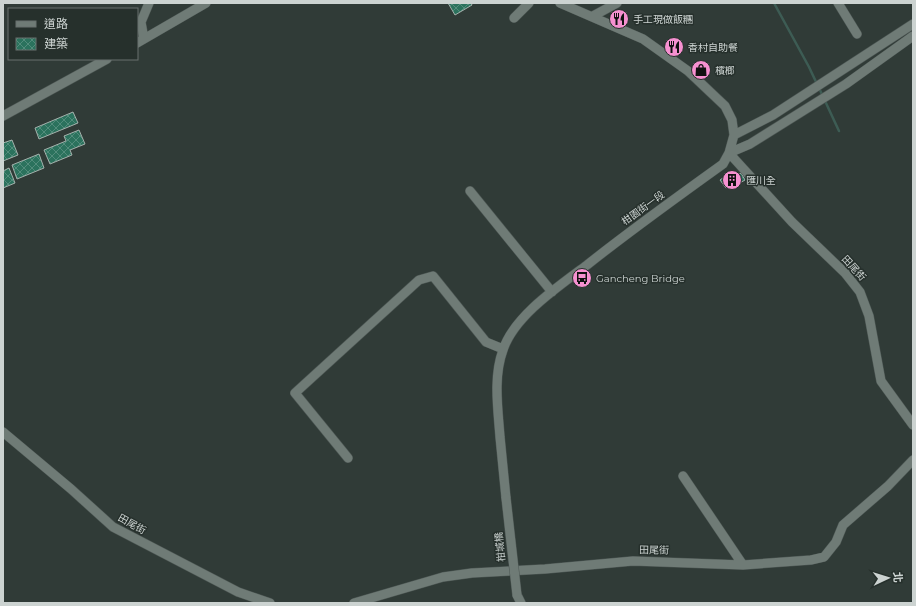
<svg xmlns="http://www.w3.org/2000/svg" width="916" height="606" viewBox="0 0 916 606" font-family="Montserrat,'Noto Sans TC',sans-serif">
  <style>
    .lines { fill: none; stroke-linecap: round; stroke-linejoin: round }
    .stream { stroke: #3d5c54; stroke-width: 2.5 }
    .building { fill: url(#building-cross-hatch); stroke: #a4b1ac }
    .minor-casing { stroke: #4d5754; stroke-width: 10 }
    .minor { stroke: #6f7b76; stroke-width: 9 }
    .minor-bridge-casing { stroke: #4d5754; stroke-width: 10; stroke-linecap: butt }
    .minor-bridge { stroke: #6f7b76; stroke-width: 9 }
    .labels { text-anchor: middle; dominant-baseline: central; stroke-width: 3; stroke-linejoin: round; paint-order: stroke }
    .poi-label { font-size: 10px; fill: #ccd3d1; stroke: #26302c; text-anchor: start }
    .street-label { font-size: 10px; fill: #ccd3d1; stroke: #26302c }
  </style>
  <defs>
    <pattern id="building-cross-hatch" width="8" height="8" patternUnits="userSpaceOnUse"><rect width="8" height="8" fill="#2b725d"/><path d="M0 0l8 8M0 8l8-8" fill="none" stroke="#528c7b"/></pattern>
  </defs>
  <rect width="100%" height="100%" fill="#303b37"/>
  <g class="lines">
    <path class="stream" d="M774 3 809 67 817 84
      M819 88 839 131"/>
  </g>
  <path class="building" d="M448 3H471L472 5 455 15Z
    M73 112 78 123 39 139 35 128Z
    M79 130 85 144 70 150 72 155 50 164 44 150 66 141 64 136Z
    M12 140 18 155 3 161V143Z
    M39 154 44 168 17 179 12 165Z
    M9 168 15 183 3 188V171Z
    M730 173H734L737 176 741 173 745 180 738 184 736 181 726 188 720 180Z"/>
  <g class="lines">
    <defs>
      <path id="minor" d="M838 3 857 34
        M593 16 617 3
        M514 18 529 3
        M913 36 846 84 750 144 729 153 792 222 845 273 860 292 869 316 881 381 913 425
        M144 39 141 22 149 3
        M137 43 206 3
        M3 116 107 59
        M734 135 773 115 913 24
        M470 191 552 292
        M3 432 71 489 113 527 238 592 270 603
        M348 458 295 393 419 280 433 276 486 342 503 349
        M683 476 743 565
        M506 498C504 477 502 457 500 437 498 409 493 377 503 350 514 316 559 286 587 265 631 230 677 197 723 164L729 153 734 135 732 120 725 106 688 71 643 39 560 3
        M517 595 521 603
        M354 603 443 577 472 573 545 569 633 561 743 565 811 560 824 557 836 542 843 525 888 486 913 460"/>
    </defs>
    <use href="#minor" class="minor-casing"/>
    <use href="#minor" class="minor"/>
    <defs>
      <path id="minor-bridge" d="M506 498 517 595"/>
    </defs>
    <use href="#minor-bridge" class="minor-bridge-casing"/>
    <use href="#minor-bridge" class="minor-bridge"/>
  </g>
  <defs>
    <symbol id="restaurant-disc" viewBox="-11 -11 22 22"><circle r="9.5" fill="#f690d0" stroke="#26302c"/><path d="M-5-6h1v4h1v-4h1v4h1v-4h1v5L-1.5 .5V6h-2V.5L-5-1ZM5-6V6H3V1.5H1.5Q1.5-4 5-6Z" fill="#111"/></symbol>
    <symbol id="shop-disc" viewBox="-11 -11 22 22"><circle r="9.5" fill="#f690d0" stroke="#26302c"/><path d="M-5-2.5h2.3a2.7 3.5 0 0 1 5.4 0H5L5.5 6h-11ZM-1.5-2.5h3a1.5 2.3 0 0 0-3 0Z" fill="#111"/></symbol>
    <symbol id="building-disc" viewBox="-11 -11 22 22"><circle r="9.5" fill="#f690d0" stroke="#26302c"/><path d="M-4-6H4V6H1V3H-1V6H-4ZM-2.5-4.3h1.7v1.8h-1.7ZM.8-4.3h1.7v1.8H.8ZM-2.5-1h1.7V.8h-1.7ZM.8-1h1.7V.8H.8Z" fill="#111"/></symbol>
    <symbol id="bus-disc" viewBox="-11 -11 22 22"><circle r="9.5" fill="#f690d0" stroke="#26302c"/><path d="M-5-6H5V4H4V6H2V4H-2V6H-4V4H-5ZM-3.5-4V0h7V-4ZM-3.5 1.2v1.5H-2V1.2ZM2 1.2v1.5H3.5V1.2Z" fill="#111"/></symbol>
  </defs>
  <g fill-rule="evenodd">
    <use href="#restaurant-disc" x="608" y="8" width="22" height="22"/>
    <use href="#restaurant-disc" x="663" y="36" width="22" height="22"/>
    <use href="#shop-disc" x="690" y="59" width="22" height="22"/>
    <use href="#building-disc" x="721" y="169" width="22" height="22"/>
    <use href="#bus-disc" x="571" y="267" width="22" height="22"/>
  </g>
  <g class="labels">
    <g class="poi-label">
      <text x="633" y="19">手工現做飯糰</text>
      <text x="688" y="47">香村自助餐</text>
      <text x="715" y="70">檳榔</text>
      <text x="746" y="180">匯川全</text>
      <text x="596" y="278">Gancheng Bridge</text>
    </g>
    <g class="street-label">
      <text transform="translate(643 208) rotate(-36)">柑園街一段</text>
      <text transform="translate(854 268) rotate(48)">田尾街</text>
      <text transform="translate(132 524) rotate(29)">田尾街</text>
      <text transform="translate(500 547) rotate(-96)">柑城橋</text>
      <text transform="translate(654 550) rotate(1)">田尾街</text>
    </g>
  </g>
  <rect width="916" height="606" fill="none" stroke="#ccd3d1" stroke-width="8"/>
  <rect x="8" y="8" width="130" height="52" fill="#26302c" stroke="#68716e"/>
  <rect x="16" y="21" width="20" height="6" fill="#6f7b76" stroke="#68716e"/>
  <text x="44" y="28" font-size="12" fill="#ccd3d1">道路</text>
  <rect x="16" y="38" width="20" height="12" fill="url(#building-cross-hatch)" stroke="#68716e"/>
  <text x="44" y="48" font-size="12" fill="#ccd3d1">建築</text>
  <g transform="translate(888 578) rotate(86)" stroke="#26302c" stroke-width="3" paint-order="stroke">
  <path d="M0-3L7 15L0 10L-7 15Z" fill="#ccd3d1"/>
  <text y="-6" font-size="11" font-weight="bold" text-anchor="middle" fill="#ccd3d1">北</text>
  </g>
</svg>
